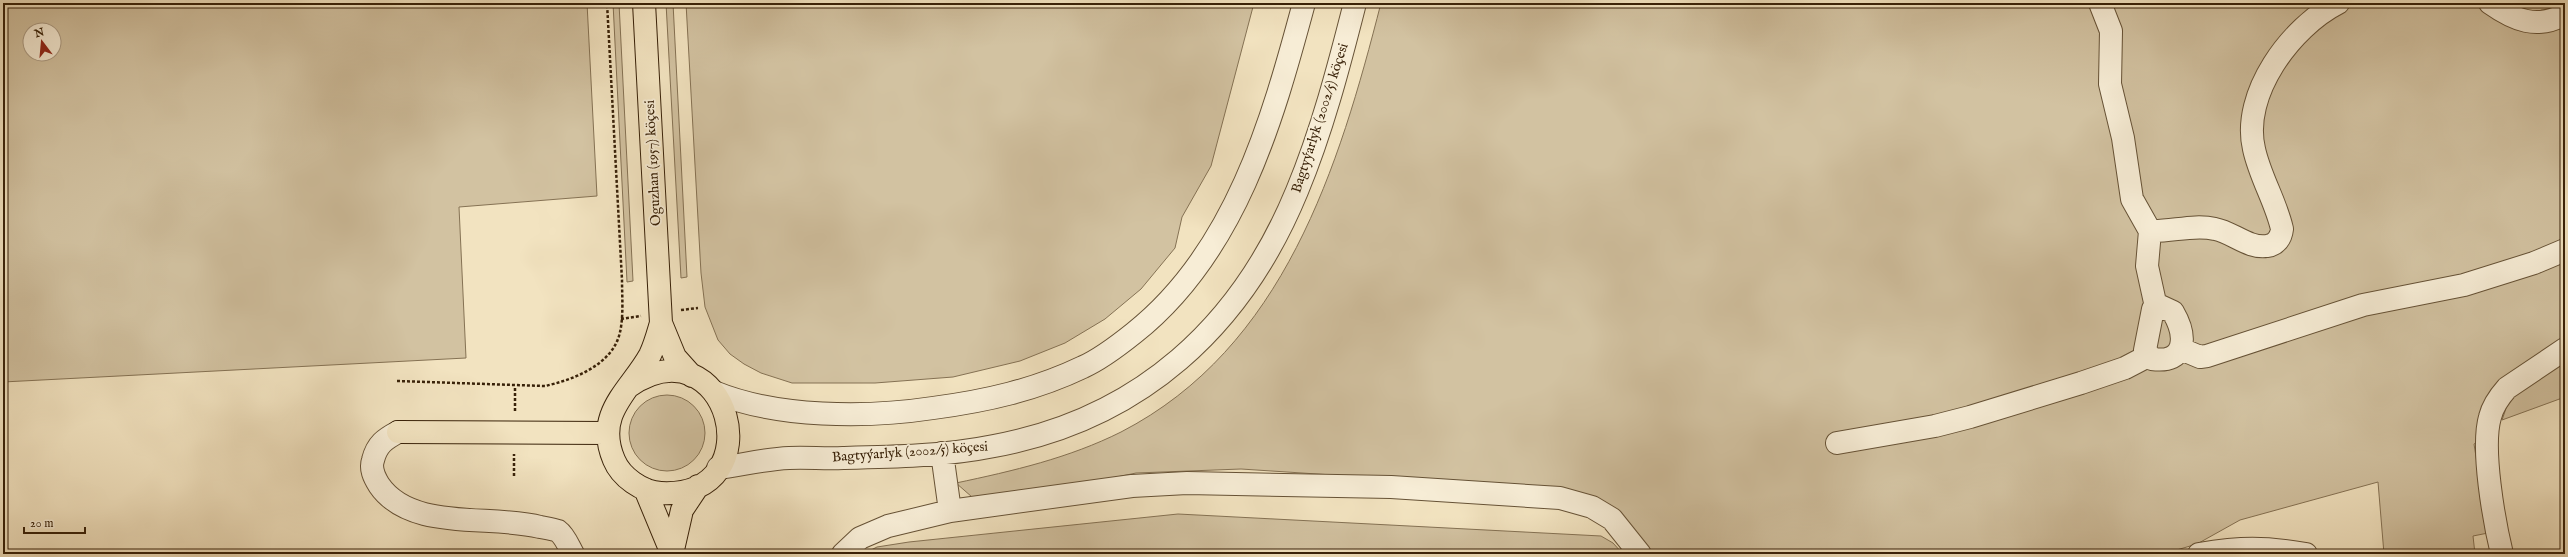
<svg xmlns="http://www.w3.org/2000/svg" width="2568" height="557" viewBox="0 0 2568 557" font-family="'IM FELL English',serif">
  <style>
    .green { fill: #d2c2a1; stroke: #857254; fill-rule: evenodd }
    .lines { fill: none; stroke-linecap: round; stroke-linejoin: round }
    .minor-casing { stroke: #665236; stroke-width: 24 }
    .major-casing { stroke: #382108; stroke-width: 24 }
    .path { stroke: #382108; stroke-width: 2.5; stroke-dasharray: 3 2; stroke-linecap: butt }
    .minor { stroke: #f7edd6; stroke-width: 22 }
    .major { stroke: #f2e3c0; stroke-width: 22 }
    .labels { text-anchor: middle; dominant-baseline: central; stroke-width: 3.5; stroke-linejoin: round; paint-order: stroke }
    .street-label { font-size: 14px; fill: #382108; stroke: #f7edd6 }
  </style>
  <rect width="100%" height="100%" fill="#f2e3c0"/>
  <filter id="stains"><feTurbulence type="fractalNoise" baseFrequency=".005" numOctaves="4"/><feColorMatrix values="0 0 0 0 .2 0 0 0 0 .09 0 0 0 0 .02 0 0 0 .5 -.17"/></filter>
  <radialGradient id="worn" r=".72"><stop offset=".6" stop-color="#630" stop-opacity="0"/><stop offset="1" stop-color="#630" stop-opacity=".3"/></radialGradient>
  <path class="green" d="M3 3H587L597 196 459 207 466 358 3 382ZM30 30H54V54H30Z
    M613 3H619L633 281 627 282Z
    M666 3H673L687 277 681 278Z
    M686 3H1254L1211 166 1182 217 1175 248 1141 289 1105 319 1065 343 1020 361 953 377 875 383H792L761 373 744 364 730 354 718 340 705 307 701 273Z
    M1381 3H2565V340L2514 373 2479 441 2474 444 2488 533 2473 536 2475 554H2384L2378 482 2240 520 2197 544 2163 554H1653L1615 512 1409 480 1241 469 1136 473 1069 487 972 497 956 483C1013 471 1069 458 1121 432 1284 348 1339 167 1381 3Z
    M2565 360V397L2502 420 2510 397Z
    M629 433a38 38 0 1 1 76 0a38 38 0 1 1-76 0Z
    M1178 514 1601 536 1613 543 1623 554H863L877 547 909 542Z"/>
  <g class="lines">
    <defs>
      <path id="minor" d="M2100 3 2111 31 2110 84 2123 138 2132 199 2150 231C2172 232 2193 224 2215 229 2232 232 2249 249 2267 246 2276 245 2281 238 2282 229 2276 202 2260 177 2254 149 2241 94 2291 27 2338 3
        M2490 3C2514 20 2537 30 2565 14
        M2150 231 2147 266 2156 307
        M2160 306 2173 312C2187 336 2187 364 2152 359L2145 350 2153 309Z
        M2181 349 2200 357 2207 356 2363 305 2464 285 2534 263 2565 250
        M714 392C777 418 867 418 933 408 986 401 1035 390 1083 367 1101 359 1119 345 1134 333 1235 253 1272 122 1304 3
        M398 432C385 439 377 444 373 460 370 469 374 477 379 485 411 532 491 514 540 527 545 528 553 529 558 531 565 536 569 547 573 554
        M1837 443 1935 426 1970 417 2081 383 2125 368 2148 356
        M718 468C742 465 765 459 789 458 807 457 825 459 843 458 892 457 945 456 994 446 1140 419 1241 327 1297 191 1322 131 1339 66 1355 3
        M950 511 1132 486 1187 483 1391 487 1560 498 1592 507 1612 519 1640 554
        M843 554 860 538 888 526 950 511 942 453
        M2199 554C2241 547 2264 547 2306 554
        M2502 554C2494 521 2481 448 2490 417 2493 405 2499 397 2507 388L2565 349"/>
      <path id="major" d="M644 3 661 323 675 357 692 376
        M628 387C728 317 777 499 661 493 642 492 621 477 614 460 594 413 630 391 650 355 655 345 658 333 661 323
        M398 432 608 433
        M645 489 672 554 682 510 698 486"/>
    </defs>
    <use href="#minor" class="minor-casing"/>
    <use href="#major" class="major-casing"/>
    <path class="path" d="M681 310 698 308
      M621 319 641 316
      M397 381 545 386C572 380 610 366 619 336 624 319 622 298 622 280L607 3
      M515 411V387
      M514 476V454"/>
    <use href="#minor" class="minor"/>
    <use href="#major" class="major"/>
  </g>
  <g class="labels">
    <g class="street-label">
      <text transform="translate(1320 118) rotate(-72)">Bagtyýarlyk (2002/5) köçesi</text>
      <text transform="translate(653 163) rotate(-93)">Oguzhan (1957) köçesi</text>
      <text transform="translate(910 452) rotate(-4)">Bagtyýarlyk (2002/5) köçesi</text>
    </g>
  </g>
  <rect width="2568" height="557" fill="none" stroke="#f2e3c0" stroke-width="16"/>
  <rect x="4" y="4" width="2560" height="549" fill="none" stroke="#382108" stroke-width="2"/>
  <rect x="8" y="8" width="2552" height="541" fill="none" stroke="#382108"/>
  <g transform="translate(42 42) rotate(344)"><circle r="19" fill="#f7edd6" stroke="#ab9b84"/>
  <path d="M0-3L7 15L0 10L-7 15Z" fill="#8f2418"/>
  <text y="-6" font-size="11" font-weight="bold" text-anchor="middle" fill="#382108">N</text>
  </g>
  <path d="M24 527v6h61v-6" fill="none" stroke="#382108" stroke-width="2"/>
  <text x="30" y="527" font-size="12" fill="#382108" stroke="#f7edd6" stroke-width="3" paint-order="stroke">20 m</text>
  <rect width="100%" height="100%" filter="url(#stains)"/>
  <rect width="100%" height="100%" fill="url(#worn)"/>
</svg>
